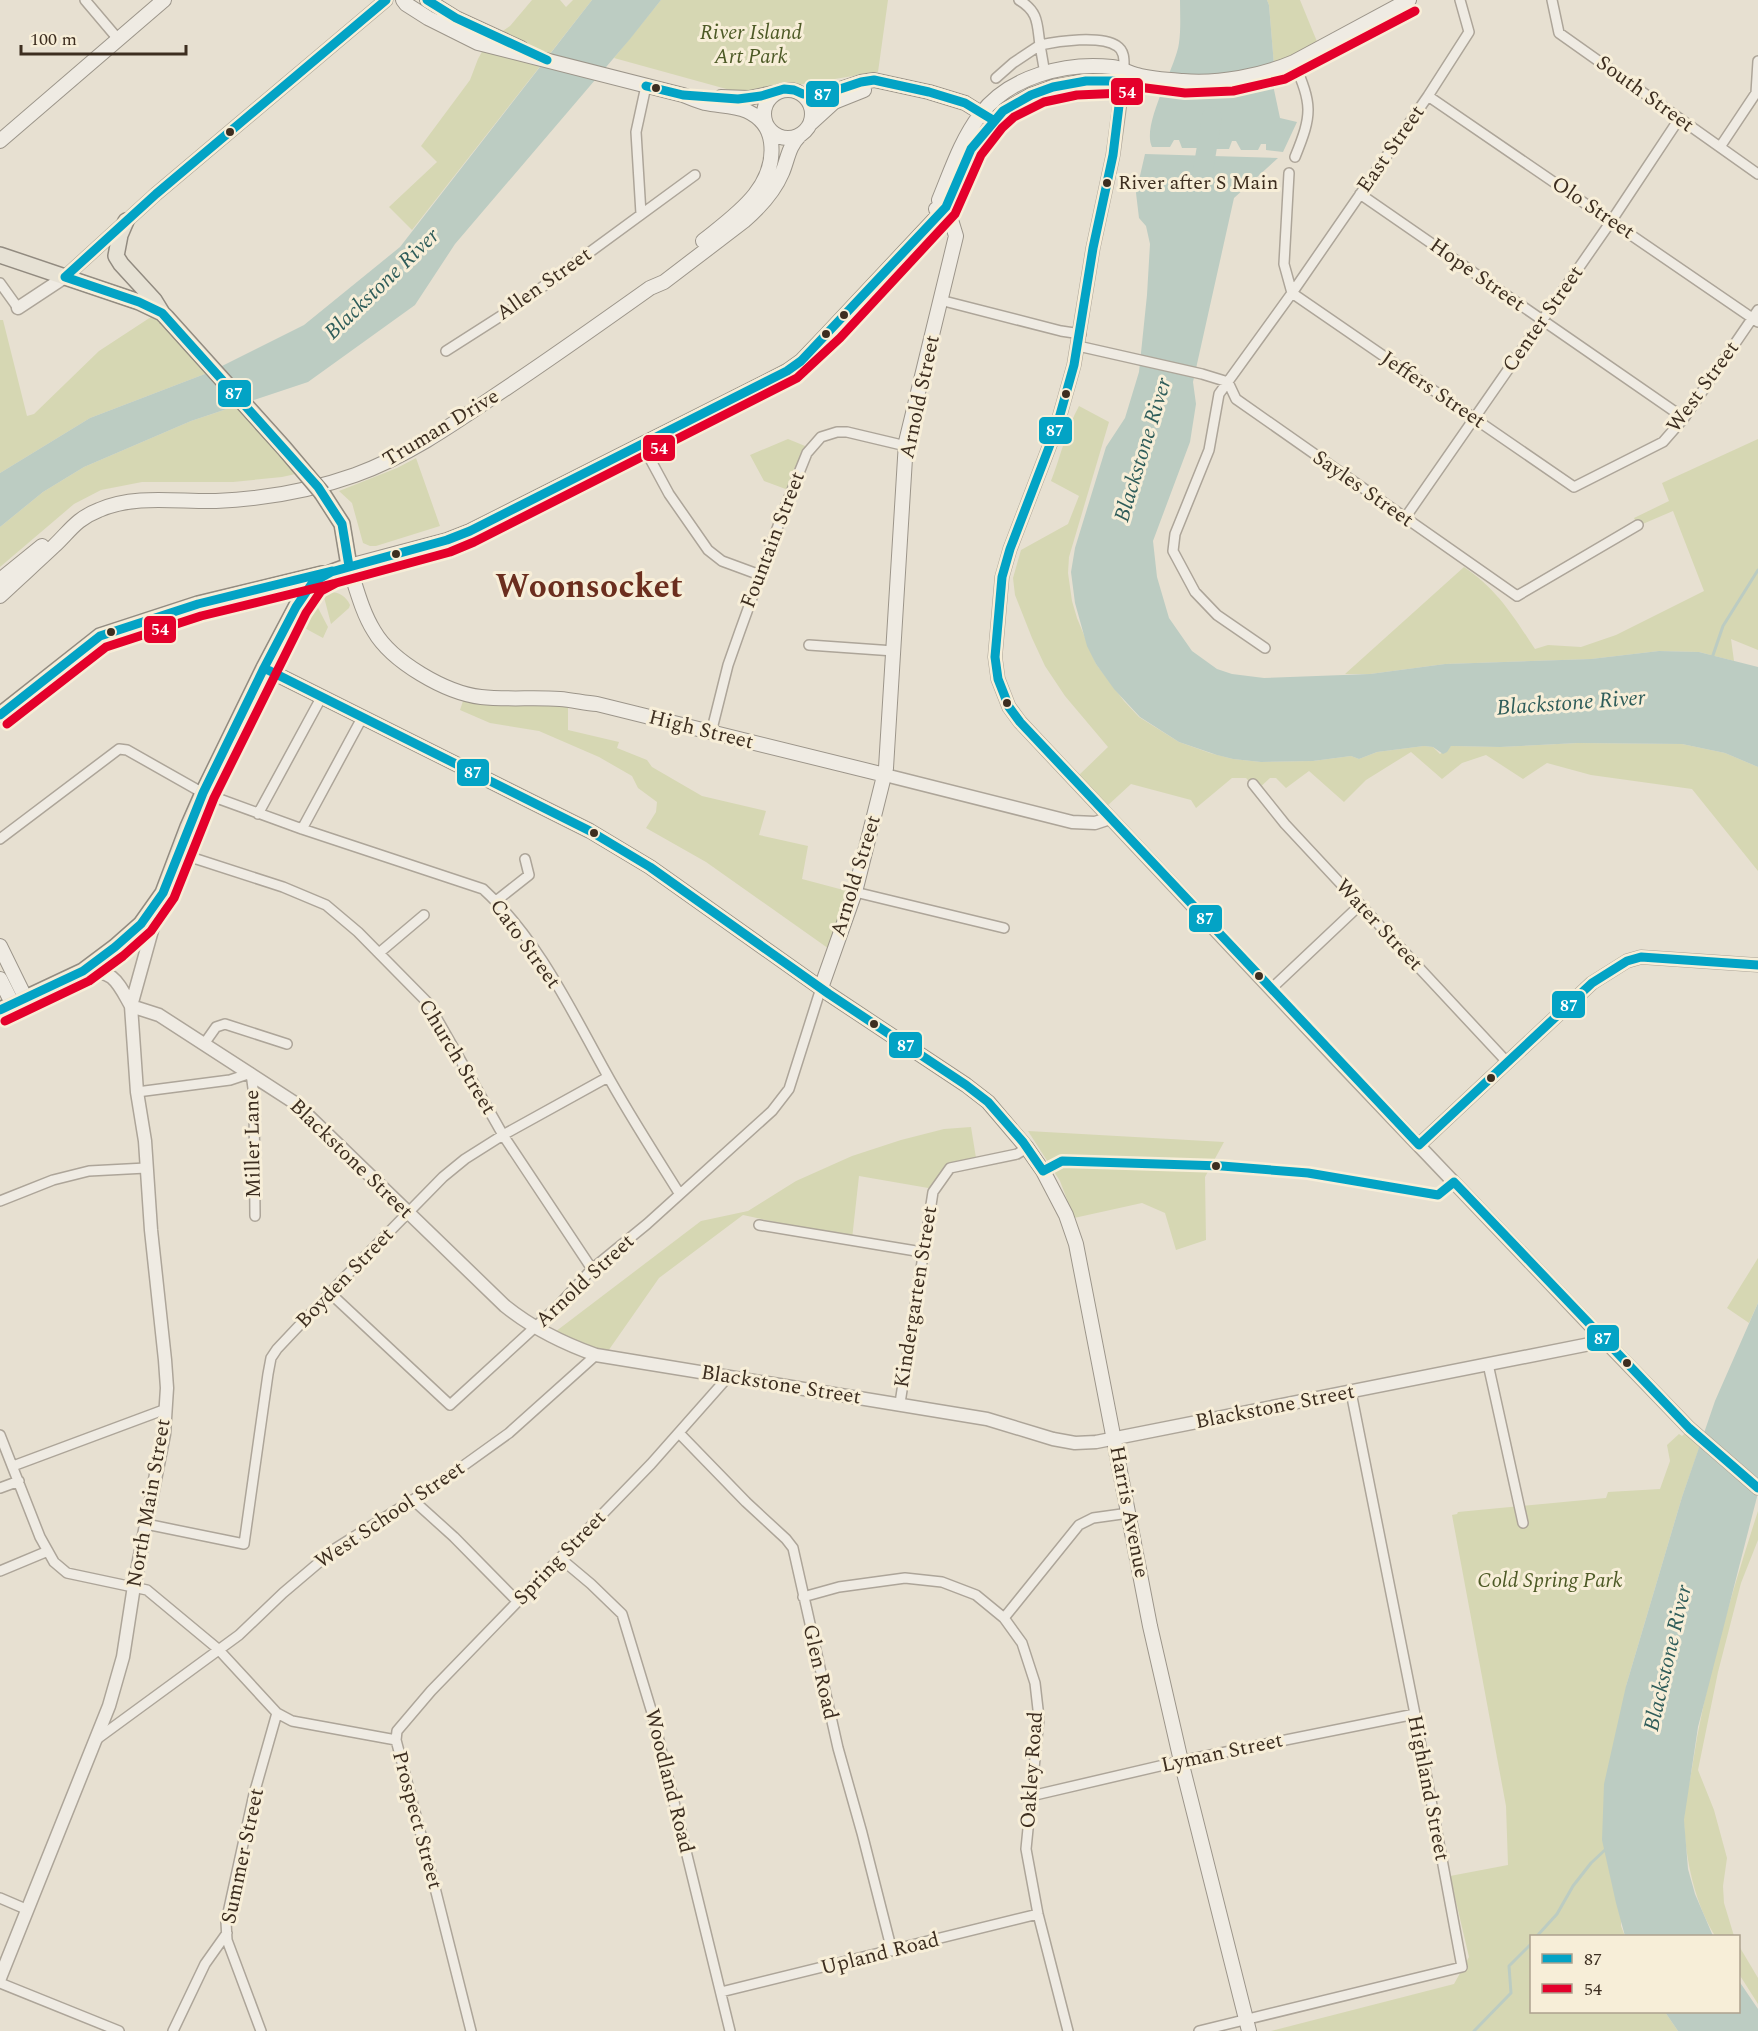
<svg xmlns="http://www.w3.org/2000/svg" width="1758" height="2031" viewBox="0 0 1758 2031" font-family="Spectral,serif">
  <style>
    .green { fill: #d6d7b3 }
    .water { fill: #bcccc2 }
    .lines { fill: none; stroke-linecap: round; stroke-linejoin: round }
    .stream { stroke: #bcccc2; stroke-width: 3 }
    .river { stroke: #bcccc2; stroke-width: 20 }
    .minor-casing { stroke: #ada599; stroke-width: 12 }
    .tertiary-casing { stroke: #ada599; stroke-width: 15 }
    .secondary-casing { stroke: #9c958a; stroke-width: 16 }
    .primary-casing { stroke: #928b80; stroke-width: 18 }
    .minor { stroke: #efebe3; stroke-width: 9 }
    .tertiary { stroke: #efebe3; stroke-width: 12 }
    .secondary { stroke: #efebe3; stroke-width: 14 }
    .primary { stroke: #e6e1d4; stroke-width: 15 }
    .primary-bridge-casing { stroke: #928b80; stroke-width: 18; stroke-linecap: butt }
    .primary-bridge { stroke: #e6e1d4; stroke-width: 15 }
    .bus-1-casing { stroke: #f7eed8; stroke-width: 14 }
    .bus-2-casing { stroke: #f7eed8; stroke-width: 14 }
    .bus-1 { stroke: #03a3c5; stroke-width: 9 }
    .bus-2 { stroke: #e4002b; stroke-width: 9 }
    .bus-dot { fill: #3d2e20; stroke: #f7eed8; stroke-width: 2 }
    .labels { text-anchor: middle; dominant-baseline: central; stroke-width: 6; stroke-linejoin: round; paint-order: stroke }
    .bus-label { font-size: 20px; fill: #3d2e20; stroke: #f7eed8; text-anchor: start }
    .park-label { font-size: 21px; font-style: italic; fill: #4d5a26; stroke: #f7eed8 }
    .street-label { font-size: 21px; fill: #3d2e20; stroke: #f7eed8 }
    .water-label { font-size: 22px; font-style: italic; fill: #2f5d5a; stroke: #f7eed8 }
    .town-label { font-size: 33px; font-weight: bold; fill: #6b2e1e; stroke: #f7eed8 }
    .line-badge { stroke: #f7eed8; stroke-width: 2 }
    .badge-label { font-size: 16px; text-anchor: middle; font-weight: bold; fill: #fff }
  </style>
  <rect width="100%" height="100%" fill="#e7e0d1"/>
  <path class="green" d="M532 0H560L566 7 573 0H592L412 230 389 207 437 162 421 146 470 80 478 59 488 41 510 26Z
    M661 0H888L878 72 761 91 730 90 614 58Z
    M1267 0H1300L1318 44 1274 65 1269 5Z
    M154 315 210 372 90 418 0 473V320H3L27 416 34 414 99 351Z
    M239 405 300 473 282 477 233 482H142L101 490 74 504 0 567V527L43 492 84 467 191 421Z
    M1079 406 1109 422 1069 557 1068 573 1072 601 1077 618 1096 664 1124 701 1139 717 1179 742 1210 753 1233 759 1261 762 1313 761 1351 756 1359 759 1377 752 1424 746 1433 747 1440 754 1451 746 1500 747 1578 743 1682 744 1725 753 1758 767V871L1692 789 1591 775 1547 763 1523 779 1486 755 1462 763 1442 779 1411 752 1366 780 1344 802 1309 771 1286 788 1276 778H1270L1257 790 1246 778H1232L1196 808 1191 800 1131 784 1106 807 1078 776 1108 747 1065 696 1045 666 1032 638 1015 595 1013 578 1021 550 1068 524 1079 496 1051 481C1061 456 1066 430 1079 406Z
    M788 439 810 448 791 491 764 481 750 455Z
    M1758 439V650L1731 639 1734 661 1699 652 1659 651 1591 659 1445 664 1370 674H1345L1464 567C1498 590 1513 616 1535 649L1548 645 1581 647 1616 635 1704 591 1673 511 1638 526 1634 518 1669 501 1662 483Z
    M416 458 440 526 376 546H370L363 543 352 503 339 491 397 468Z
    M330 592C339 592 346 596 350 605L349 608 331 624 324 597Z
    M312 603 316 604 328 627 323 638 299 625Z
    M467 689 568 706V730L619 742 617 748 647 760 652 767 702 796 766 811 759 835 808 846 802 879 851 892 832 951 706 862 646 828 656 812 657 802 638 788 632 776 599 757 539 731 490 723 460 710Z
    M971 1127 976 1158 947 1167 934 1189 859 1176 852 1239 743 1215 659 1278 606 1354 555 1332 701 1221 748 1211 796 1181 852 1156 901 1140 944 1129Z
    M1028 1131 1224 1142 1205 1177 1206 1240 1176 1250 1165 1213 1142 1203 1074 1218 1060 1181Z
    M1758 1258V1303L1749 1323 1727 1308Z
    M1694 1425 1704 1434 1682 1497 1626 1686 1621 1926 1625 1936H1532V2012H1665L1678 2031H1271L1454 1984 1469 1957 1450 1876 1508 1865 1506 1806 1452 1515 1457 1514 1458 1512 1606 1498 1608 1492 1660 1489 1670 1461 1667 1445 1679 1434 1682 1436Z
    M1758 1511V1540L1741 1583 1718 1672 1698 1770 1714 1810 1727 1858 1723 1886 1724 1903 1734 1936H1715C1695 1903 1686 1862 1684 1823 1684 1805 1689 1786 1692 1768 1705 1681 1731 1595 1758 1511Z
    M1739 1946 1758 1978V2004L1739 1974Z"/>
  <path class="water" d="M592 0H661L630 39 455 244 415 305 308 382 191 421 84 467 43 492 0 527V473L90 418 210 372 304 325 400 247Z
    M1180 0H1267L1269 5 1274 65 1273 85 1280 118 1297 122 1283 152 1266 150V144H1261L1258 150H1241L1236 141H1232L1229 149H1211L1207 141H1203L1199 148H1182L1179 140H1174L1170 147H1152C1141 125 1176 67 1179 43 1181 29 1180 14 1180 0Z
    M1145 154 1278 158 1234 198 1193 382 1196 404 1190 442 1153 541 1157 577 1169 618 1192 651 1217 669 1232 674 1264 678 1370 674 1445 664 1591 659 1659 651 1699 652 1758 667V767L1725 753 1682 744 1578 743 1500 747 1451 746 1447 752 1443 754 1433 747 1424 746 1377 752 1359 759 1351 756 1313 761 1261 762 1233 759 1217 755 1179 742 1140 717 1114 689 1096 664 1087 646 1075 603 1071 572 1075 548 1106 447 1125 418 1139 372 1147 295 1150 244 1146 226 1139 218 1136 193Z
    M1758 1303V1493L1698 1727 1684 1820 1688 1869 1695 1894 1713 1936H1625L1616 1903 1602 1840 1604 1784 1626 1686 1682 1497 1715 1401Z
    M1739 1981 1758 2009V2031H1678L1665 2012H1738Z"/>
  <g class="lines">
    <path class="stream" d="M1712 658 1723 626 1758 570
      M1537 1936 1557 1914 1573 1886 1591 1863 1606 1849
      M1474 2031 1511 1993 1509 1966 1532 1943"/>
    <path class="river" d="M1201 182 1212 117"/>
    <defs>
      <path id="minor" d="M85 0 118 39
        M1019 0C1039 12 1037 24 1040 45 1058 41 1101 35 1117 46 1125 51 1124 61 1124 69
        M1460 0 1469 32 1428 96 1292 293 1574 487 1663 442 1684 418 1758 310
        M1552 0 1559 33 1758 174
        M1294 62C1312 105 1313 113 1295 157
        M996 78 1013 63 1040 45 1045 74
        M1428 96 1758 322
        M1720 147 1756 93 1758 61
        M1360 194 1684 418
        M641 214 636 132 646 86
        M0 283 18 308
        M940 300 1061 331 1081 334
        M1078 346 1202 374 1228 382 1236 399 1517 596 1638 525
        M446 351 515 307 695 175
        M642 444 669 494 708 550 722 561 760 575
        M1405 518 1612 220 1679 119
        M809 645 894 651
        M1265 648 1217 615 1195 592 1173 551 1175 534 1209 450 1219 394 1292 293 1284 264 1289 173
        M711 733 728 665 740 631 782 515 807 453 821 437 837 432H847L906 446
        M1253 784 1285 824 1507 1062
        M258 814 321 698
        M302 829 362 718
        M0 839 119 749 127 750 203 793 302 829 483 889C537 938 570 1008 605 1071 628 1113 654 1153 679 1193
        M178 853 283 887 326 905 358 932 428 1003 503 1135 592 1269
        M855 892 1004 928
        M496 901 529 875 525 859
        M379 953 424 915
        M1271 989 1360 905
        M204 1044 216 1027 225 1024 287 1044
        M137 1092 230 1080 251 1073 254 1096 255 1216
        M1043 1171 1062 1161 1222 1166 1308 1173 1438 1195 1454 1182
        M0 1201 53 1180 89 1171 146 1168
        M759 1225 922 1252
        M330 1293 450 1405 557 1307 592 1269 647 1224 772 1111 789 1089 821 988
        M1488 1364 1523 1523
        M900 1403 933 1192 950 1168 1017 1154 1027 1148
        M679 1433 746 1502 786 1539 793 1548 838 1748 862 1833 892 1951
        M0 1435 40 1537 54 1562 67 1573 147 1590 218 1649 277 1713 292 1721 396 1740 434 1884 471 2031
        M13 1466 166 1409
        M0 1488 19 1481
        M413 1500 454 1537 517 1601
        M146 1524 244 1544 268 1374 271 1358 277 1349 343 1279 443 1177 465 1159 503 1135 608 1077
        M560 1558 591 1584 622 1614 653 1716 730 2031
        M0 1571 48 1551
        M803 1597 839 1587 905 1578 942 1582 976 1595 1004 1618 1022 1643 1035 1683 1039 1718 1026 1849 1038 1914 1068 2031
        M1004 1618 1079 1525 1093 1518 1129 1513
        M97 1739 239 1635 283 1593 336 1548 438 1484 509 1433 596 1355
        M396 1740 397 1731 431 1691 651 1464 728 1377
        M1031 1796 1181 1761 1415 1714
        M0 1898 28 1910
        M0 1983 119 2031
        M721 1992 1038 1914
        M173 2031 205 1964 227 1933
        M261 2031 227 1940 226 1922 254 1794 277 1713
        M1199 2031 1462 1967 1415 1714 1351 1392"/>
      <path id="tertiary" d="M1124 73 1113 155 1093 248 1074 365 1056 429 1010 549 1002 577 995 657 998 679 1009 707 1020 722 1344 1067 1605 1341 1689 1428 1758 1488
        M18 308 65 277 156 194 386 0
        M885 775 1072 822 1095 823 1110 818
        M83 971C114 970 117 981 131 1006L159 1015 295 1103 505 1306C531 1327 565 1344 596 1355L987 1419 1053 1439 1075 1443 1096 1442 1605 1341
        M1419 1145 1592 983 1627 961 1641 957 1758 965
        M0 1978 109 1706 123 1657 134 1586 164 1434 167 1388 165 1360 151 1230 145 1141 137 1092 131 1006 159 905"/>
      <path id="secondary" d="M403 0 406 4 428 18 478 43 683 95C691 98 698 101 705 103 719 106 734 105 747 111 760 117 769 127 771 142 777 188 734 216 703 241
        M427 0 456 18 521 48
        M764 114a24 24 0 1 1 48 0a24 24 0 1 1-48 0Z
        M803 94H825L861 82 874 80 929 92 965 103 989 118
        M721 97 749 98 773 93
        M811 123 834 102 864 90
        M0 141 164 0
        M939 200C951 171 961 140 980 115 1009 76 1066 62 1112 67 1122 68 1128 73 1137 75 1151 79 1168 80 1183 81 1219 84 1261 76 1294 62L1409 0
        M0 580 42 546
        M0 596C18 579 36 563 54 546 70 531 76 519 99 510 135 494 178 502 216 501 263 499 310 491 355 475 405 457 449 427 493 397 546 362 598 325 650 288L664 282 744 221C759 208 774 192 782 173 788 159 788 147 800 135
        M264 668 590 831 650 867 829 994 966 1085 988 1102 1027 1148 1043 1171 1066 1215 1076 1244 1150 1626 1181 1761 1249 2031
        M885 775 597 704C585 703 572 700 560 699 534 697 507 700 481 697 446 693 392 662 374 631 362 612 356 587 349 566L447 540 470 531 787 371 801 361 826 335 946 207 971 149 1003 111 1031 95 1053 87 1086 81H1122L1136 75
        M0 946 25 997
        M0 979 12 1003
        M821 988 855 892 886 768 906 442 956 236 952 223 936 209"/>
      <path id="primary" d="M126 221 120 235 116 256 121 264 154 300 162 313
        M0 255 139 302 162 313 166 317
        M0 715 100 636 198 604 322 574
        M0 1010 83 971 115 947 141 924 163 893 188 827 203 793 264 668 304 592C316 577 331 572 349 566L342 524 322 493"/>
    </defs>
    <use href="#minor" class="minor-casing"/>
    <use href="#tertiary" class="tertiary-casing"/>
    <use href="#secondary" class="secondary-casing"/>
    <use href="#primary" class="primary-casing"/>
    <use href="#minor" class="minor"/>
    <use href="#tertiary" class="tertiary"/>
    <use href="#secondary" class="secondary"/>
    <use href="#primary" class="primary"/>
    <defs>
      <path id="primary-bridge" d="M166 317 284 448 322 493"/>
    </defs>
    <use href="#primary-bridge" class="primary-bridge-casing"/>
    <use href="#primary-bridge" class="primary-bridge"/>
    <defs>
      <path id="bus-1" d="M427 0 456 18 547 60
        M1122 81 1113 155 1093 248 1074 365 1056 429 1010 549 1002 577 995 657 998 679 1009 707 1020 722 1419 1145
        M646 86 683 95 738 99 761 96 784 89 794 90 803 94H825L861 82 874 80 929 92 965 103 993 120
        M65 277 139 302 162 313 318 487 342 524 349 566
        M65 277 156 194 386 0
        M264 668 590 831 650 867 829 994 966 1085 988 1102 1023 1142 1043 1171
        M0 715 100 636 198 604 332 571
        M0 1010 83 971 115 947 141 924 163 893 203 793 264 668 296 607 313 582 331 572 447 540 470 531 787 371 801 361 946 207 971 149 1003 111 1031 95 1053 87 1086 81H1122
        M1419 1145 1592 983 1627 961 1641 957 1758 965
        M1043 1171 1062 1161 1222 1166 1308 1173 1438 1195 1454 1182
        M1454 1182 1689 1428 1758 1488"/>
      <path id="bus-2" d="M7 724 106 647 201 616 336 583
        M5 1021 89 981 123 956 151 931 174 898 214 798 306 613 321 591 336 583 450 552 474 542 797 378 840 338 955 214 981 155 1002 128 1014 117 1044 102 1077 95 1124 93 1138 87 1185 93 1233 91 1285 79 1415 11"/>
    </defs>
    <use href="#bus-1" class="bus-1-casing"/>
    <use href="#bus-2" class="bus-2-casing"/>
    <use href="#bus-1" class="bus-1"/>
    <use href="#bus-2" class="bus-2"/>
  </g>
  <g class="bus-dot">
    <circle cx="656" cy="88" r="5"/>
    <circle cx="230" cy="132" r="5"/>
    <circle cx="1107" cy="183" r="5"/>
    <circle cx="844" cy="315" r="5"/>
    <circle cx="826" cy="334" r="5"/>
    <circle cx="1066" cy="394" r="5"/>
    <circle cx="396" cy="554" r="5"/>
    <circle cx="111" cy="632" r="5"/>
    <circle cx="1007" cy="703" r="5"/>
    <circle cx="594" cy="833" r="5"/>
    <circle cx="1259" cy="976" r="5"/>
    <circle cx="874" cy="1024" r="5"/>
    <circle cx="1491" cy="1078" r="5"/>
    <circle cx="1216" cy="1166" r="5"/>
    <circle cx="1627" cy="1363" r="5"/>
  </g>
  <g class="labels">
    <g class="bus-label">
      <text x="1118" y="183">River after S Main</text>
    </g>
    <g class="park-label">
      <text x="751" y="33">River Island<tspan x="751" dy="24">Art Park</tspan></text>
      <text x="1550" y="1581">Cold Spring Park</text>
    </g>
    <g class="street-label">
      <text transform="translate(1645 94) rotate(36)">South Street</text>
      <text transform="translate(1391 149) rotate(-55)">East Street</text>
      <text transform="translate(1593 208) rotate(34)">Olo Street</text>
      <text transform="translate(1477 275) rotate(35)">Hope Street</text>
      <text transform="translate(544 284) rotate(-35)">Allen Street</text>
      <text transform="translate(1543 319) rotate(-55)">Center Street</text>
      <text transform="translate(1703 387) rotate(-54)">West Street</text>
      <text transform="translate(1433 390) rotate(34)">Jeffers Street</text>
      <text transform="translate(920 397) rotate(-78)">Arnold Street</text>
      <text transform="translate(441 428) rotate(-31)">Truman Drive</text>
      <text transform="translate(1363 489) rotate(35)">Sayles Street</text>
      <text transform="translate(773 540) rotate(-69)">Fountain Street</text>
      <text transform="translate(701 730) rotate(14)">High Street</text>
      <text transform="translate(856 876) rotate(-73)">Arnold Street</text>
      <text transform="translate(1379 925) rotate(47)">Water Street</text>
      <text transform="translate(525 944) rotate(54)">Cato Street</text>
      <text transform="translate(457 1057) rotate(59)">Church Street</text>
      <text transform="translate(253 1144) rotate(-91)">Miller Lane</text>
      <text transform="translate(351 1159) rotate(44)">Blackstone Street</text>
      <text transform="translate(345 1278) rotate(-46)">Boyden Street</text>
      <text transform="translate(585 1281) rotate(-43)">Arnold Street</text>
      <text transform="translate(916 1297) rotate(-81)">Kindergarten Street</text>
      <text transform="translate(781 1385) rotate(9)">Blackstone Street</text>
      <text transform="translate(1275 1407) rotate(-11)">Blackstone Street</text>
      <text transform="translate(149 1503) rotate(-80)">North Main Street</text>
      <text transform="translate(1129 1512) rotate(79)">Harris Avenue</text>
      <text transform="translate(390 1515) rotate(-34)">West School Street</text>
      <text transform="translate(560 1558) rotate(-46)">Spring Street</text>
      <text transform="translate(820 1672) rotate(77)">Glen Road</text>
      <text transform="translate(1222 1753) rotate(-12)">Lyman Street</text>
      <text transform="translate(1032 1770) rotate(-86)">Oakley Road</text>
      <text transform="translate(669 1781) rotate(76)">Woodland Road</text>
      <text transform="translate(1428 1788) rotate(79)">Highland Street</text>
      <text transform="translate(417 1820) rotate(75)">Prospect Street</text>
      <text transform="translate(243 1856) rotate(-78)">Summer Street</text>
      <text transform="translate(880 1954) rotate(-14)">Upland Road</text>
    </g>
    <g class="water-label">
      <text transform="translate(382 284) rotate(-44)">Blackstone River</text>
      <text transform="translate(1143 450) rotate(-73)">Blackstone River</text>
      <text transform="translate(1571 703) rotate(-4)">Blackstone River</text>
      <text transform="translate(1668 1658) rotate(-77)">Blackstone River</text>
    </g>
    <g class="town-label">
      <text x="589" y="587">Woonsocket</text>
    </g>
  </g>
  <g class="line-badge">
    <rect x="1110" y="77" width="34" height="29" rx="6" fill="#e4002b"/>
    <rect x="805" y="80" width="35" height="28" rx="6" fill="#03a3c5"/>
    <rect x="217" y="379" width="35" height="29" rx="6" fill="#03a3c5"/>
    <rect x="1038" y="416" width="35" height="29" rx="6" fill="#03a3c5"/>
    <rect x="642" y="434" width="34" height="28" rx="6" fill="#e4002b"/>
    <rect x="143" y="615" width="34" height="29" rx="6" fill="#e4002b"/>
    <rect x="456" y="758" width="34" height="29" rx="6" fill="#03a3c5"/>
    <rect x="1188" y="904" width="35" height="29" rx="6" fill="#03a3c5"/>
    <rect x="1551" y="990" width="35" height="29" rx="6" fill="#03a3c5"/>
    <rect x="888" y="1031" width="35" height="28" rx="6" fill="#03a3c5"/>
    <rect x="1586" y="1324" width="34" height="28" rx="6" fill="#03a3c5"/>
  </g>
  <g class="badge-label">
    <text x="1127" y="98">54</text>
    <text x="823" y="100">87</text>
    <text x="234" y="399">87</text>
    <text x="1055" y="436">87</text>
    <text x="659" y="454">54</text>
    <text x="160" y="635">54</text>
    <text x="473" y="778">87</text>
    <text x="1205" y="924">87</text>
    <text x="1569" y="1011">87</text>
    <text x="906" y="1051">87</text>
    <text x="1603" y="1344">87</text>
  </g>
  <rect x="1530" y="1935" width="210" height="78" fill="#f7eed8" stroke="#ada18e" stroke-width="1.5"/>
  <rect x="1542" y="1954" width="30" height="9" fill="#03a3c5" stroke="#ada18e" stroke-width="1.5"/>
  <text x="1584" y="1965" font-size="18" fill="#3d2e20">87</text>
  <rect x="1542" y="1984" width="30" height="9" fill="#e4002b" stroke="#ada18e" stroke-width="1.5"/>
  <text x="1584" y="1995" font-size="18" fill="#3d2e20">54</text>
  <path d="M21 45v9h165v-9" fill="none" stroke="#3d2e20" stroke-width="3"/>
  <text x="30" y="45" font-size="18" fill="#3d2e20" stroke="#f7eed8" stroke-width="4.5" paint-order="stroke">100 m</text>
</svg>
